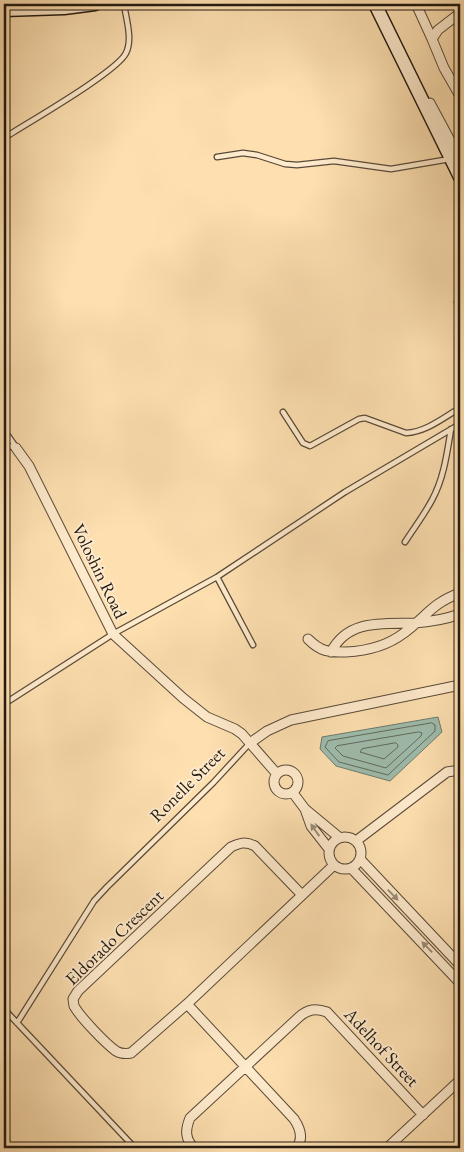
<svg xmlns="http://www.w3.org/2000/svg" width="464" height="1152" viewBox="0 0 464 1152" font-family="'EB Garamond',serif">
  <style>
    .water { fill: #9fbcad; stroke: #6d7b6e }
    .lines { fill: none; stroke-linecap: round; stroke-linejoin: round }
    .shore { stroke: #606a5e; stroke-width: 1 }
    .lane-casing { stroke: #594a38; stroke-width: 7 }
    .street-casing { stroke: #594a38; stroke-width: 11 }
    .secondary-casing { stroke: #221910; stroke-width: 15 }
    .lane { stroke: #feeacc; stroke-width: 4.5 }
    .street { stroke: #feeacc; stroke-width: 9 }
    .secondary { stroke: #feeacc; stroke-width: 12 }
    .oneway { fill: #9b8c77 }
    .labels { text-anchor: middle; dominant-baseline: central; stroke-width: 4; stroke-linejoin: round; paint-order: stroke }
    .street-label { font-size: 18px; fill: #221910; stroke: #feeacc }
  </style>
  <rect width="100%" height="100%" fill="#fddfb0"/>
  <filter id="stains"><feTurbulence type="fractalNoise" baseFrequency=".004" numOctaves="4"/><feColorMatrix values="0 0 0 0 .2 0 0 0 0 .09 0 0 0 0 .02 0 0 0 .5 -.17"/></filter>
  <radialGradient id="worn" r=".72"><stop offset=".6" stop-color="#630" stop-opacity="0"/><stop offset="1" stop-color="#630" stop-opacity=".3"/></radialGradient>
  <path class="water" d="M438 717 442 732 390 781 336 766 320 749 322 737Z"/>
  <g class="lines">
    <path class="shore" d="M432 723 435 725V731L388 775 339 762 325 747 328 741Z
      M419 732 422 733 421 736 386 768 343 756 335 748 337 746Z
      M396 743 398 745V747L384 759 360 752 362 749Z"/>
    <defs>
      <path id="lane" d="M4 138C27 123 117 72 126 53 133 39 126 19 124 4
        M217 157 243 153 257 155 285 164 297 165 334 161 391 169 450 159
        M460 296 457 302 460 309
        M283 412 303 443 310 446 359 419 365 418 406 433C426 432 443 418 460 408
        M4 430 16 447
        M4 444 15 448
        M405 542C414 528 424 515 432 500 444 478 447 453 451 429
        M253 645 217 577 345 492 460 424
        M4 704 113 634 217 577
        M4 1009 135 1148
        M17 1023 94 901 107 887 213 783 249 744
        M124 1148 129 1142"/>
      <path id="street" d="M416 4 432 39
        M460 13 438 30 432 39 444 68 460 96
        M430 103 460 159
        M16 448 29 466 113 634 183 698 207 717 235 729 242 734 277 774
        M308 639C321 652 328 652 346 652 367 651 387 646 404 633 426 617 432 603 460 593
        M331 652C348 619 382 624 414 623 429 622 446 619 460 614
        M250 743 267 731 291 720 460 685
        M274 782a12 12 0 1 1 24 0a12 12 0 1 1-24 0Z
        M293 793 305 809 311 826 329 849
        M305 809 340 838
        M329 853a16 16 0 1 1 32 0a16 16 0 1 1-32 0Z
        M356 841 447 772 460 770
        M360 859 460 965
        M351 868 460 983
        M302 895 255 846C245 841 240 843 231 847L78 991 73 999 74 1006C81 1018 105 1043 116 1051 121 1054 126 1054 131 1053L187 1004 334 865
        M187 1004 294 1119C300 1128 304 1139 296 1148
        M194 1148C185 1139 185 1130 190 1118L299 1017C308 1009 316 1008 327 1012L423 1115
        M387 1148 460 1080"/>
      <path id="secondary" d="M375 4 460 177
        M4 10 64 8 95 4"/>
    </defs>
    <use href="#lane" class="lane-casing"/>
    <use href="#street" class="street-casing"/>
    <use href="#secondary" class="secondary-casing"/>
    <use href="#lane" class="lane"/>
    <use href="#street" class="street"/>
    <use href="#secondary" class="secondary"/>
  </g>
  <defs><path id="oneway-solid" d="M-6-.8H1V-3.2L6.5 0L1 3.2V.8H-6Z" transform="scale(1.25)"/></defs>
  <g class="oneway">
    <use href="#oneway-solid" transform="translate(315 830) rotate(-125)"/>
    <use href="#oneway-solid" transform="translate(393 895) rotate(46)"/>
    <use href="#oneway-solid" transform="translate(427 947) rotate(-134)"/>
  </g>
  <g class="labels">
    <g class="street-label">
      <text transform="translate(100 571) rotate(64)">Voloshin Road</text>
      <text transform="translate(187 784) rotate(-45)">Ronelle Street</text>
      <text transform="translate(114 937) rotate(-44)">Eldorado Crescent</text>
      <text transform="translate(382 1047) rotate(47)">Adelhof Street</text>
    </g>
  </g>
  <rect width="464" height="1152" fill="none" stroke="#fddfb0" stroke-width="20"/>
  <rect x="5" y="5" width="454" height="1142" fill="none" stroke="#221910" stroke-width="2.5"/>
  <rect x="10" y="10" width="444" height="1132" fill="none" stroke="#221910"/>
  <rect width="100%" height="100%" filter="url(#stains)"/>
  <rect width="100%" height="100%" fill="url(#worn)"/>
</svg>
